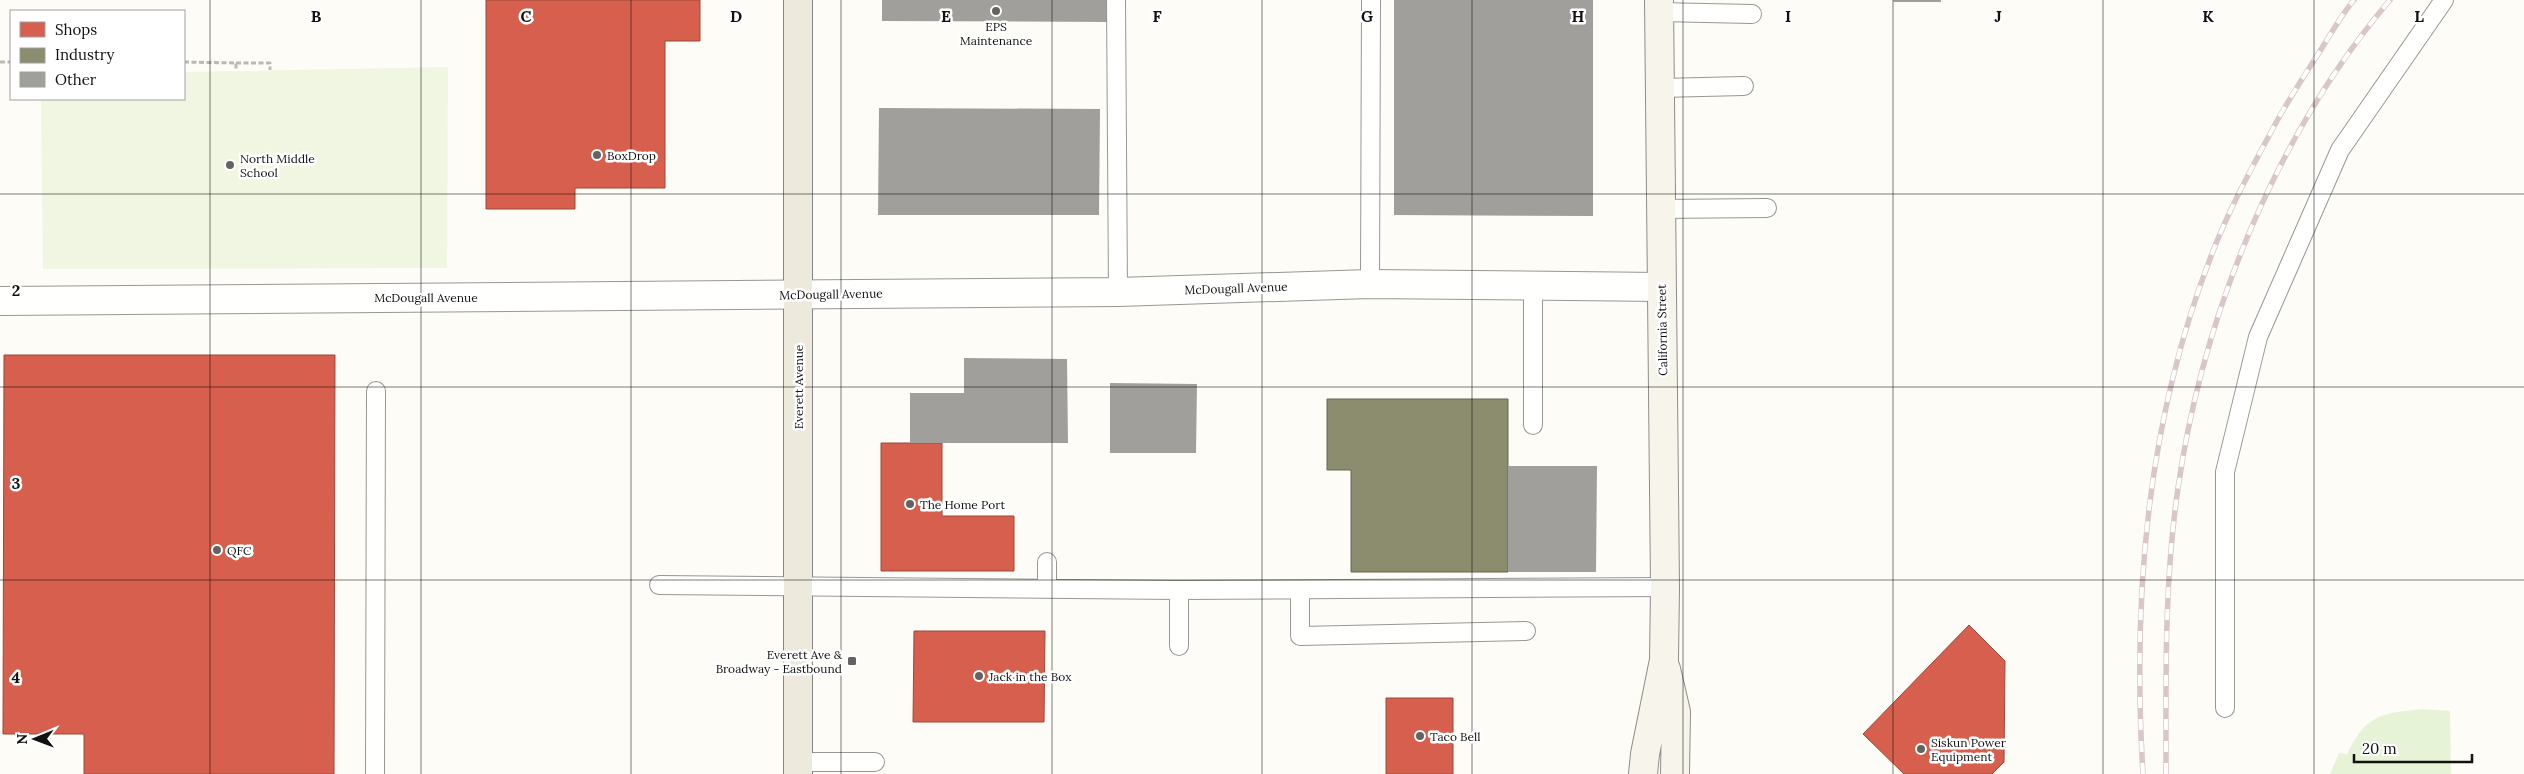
<svg xmlns="http://www.w3.org/2000/svg" width="2524" height="774" viewBox="0 0 2524 774" font-family="Lora,serif">
  <style>
    .green { fill: #e7f3d7 }
    .pitch { fill: #f0f6e1 }
    .shops { fill: #d6604d; stroke: #9b483b }
    .industry { fill: #8c8c6e; stroke: #676752 }
    .building { fill: #a19f9c }
    .lines { fill: none; stroke-linecap: round; stroke-linejoin: round }
    .lane-casing { stroke: #979795; stroke-width: 20 }
    .street-casing { stroke: #979795; stroke-width: 30 }
    .secondary-casing { stroke: #8e8d8b; stroke-width: 30 }
    .primary-casing { stroke: #858482; stroke-width: 30 }
    .path { stroke: #b9b9b8; stroke-width: 3; stroke-dasharray: 5 2.5; stroke-linecap: butt }
    .lane { stroke: #fffffe; stroke-width: 18 }
    .street { stroke: #fffffe; stroke-width: 28 }
    .secondary { stroke: #f6f4eb; stroke-width: 28 }
    .primary { stroke: #ede9dc; stroke-width: 28 }
    .rail-casing { stroke: #d9c6c7; stroke-width: 5.5 }
    .rail { stroke: #fff; stroke-width: 4; stroke-dasharray: 11; stroke-linecap: butt }
    .grid { fill: none; stroke: #111; stroke-width: 1; stroke-opacity: 0.55 }
    .poi-dot { fill: #646362; stroke: #fff; stroke-width: 2 }
    .labels { text-anchor: middle; dominant-baseline: central; stroke-width: 5; stroke-linejoin: round; paint-order: stroke }
    .poi-label { font-size: 12px; fill: #111; stroke: #fff; text-anchor: start }
    .street-label { font-size: 12px; fill: #111; stroke: #fff }
    .grid-label { font-size: 16px; text-anchor: middle; font-weight: bold; fill: #111; stroke: #fff; stroke-width: 5; stroke-linejoin: round; paint-order: stroke }
  </style>
  <rect width="100%" height="100%" fill="#fdfcf7"/>
  <path class="green" d="M2421 709 2450 711 2451 774H2330L2339 753 2347 754C2367 714 2380 714 2421 709Z"/>
  <path class="pitch" d="M448 67 447 268 43 269 41 99H184V72Z"/>
  <path class="shops" d="M486 0H700V41H665V188H575V209H486Z
    M4 355H335L334 774H84V734H3Z
    M881 443H942V516H1014V571H881Z
    M1969 625 2005 661 2004 762 1992 774H1904L1863 734Z
    M914 631H1045L1044 722H913Z
    M1386 698H1453V774H1386Z"/>
  <path class="industry" d="M1327 399H1508V572H1351V470H1327Z"/>
  <path class="building" d="M882 0H1110V22L882 21Z
    M1394 0H1593V216L1394 215Z
    M1893 0H1941V2H1894Z
    M879 108 1100 109 1099 215H878Z
    M964 358 1067 359 1068 443H910V393H964Z
    M1110 383 1197 384 1196 453H1110Z
    M1508 466H1597L1596 572H1508Z"/>
  <g class="lines">
    <defs>
      <path id="lane" d="M1116 0 1118 292
        M1659 12 1752 14
        M1660 88 1744 86
        M1660 209 1767 208
        M1370 284 1371 0
        M1533 285V425
        M659 585 1179 590 1665 587
        M1047 589V562
        M1300 590V636L1526 631
        M1179 646V590
        M2225 708V472L2258 337 2340 150 2444 0
        M798 762H875
        M375 774 376 391"/>
      <path id="street" d="M0 301 1118 292 1370 284 1661 287"/>
      <path id="secondary" d="M1666 669 1676 712 1675 774
        M1643 774 1645 754 1664 660 1665 587 1659 0"/>
      <path id="primary" d="M798 774V0"/>
    </defs>
    <use href="#lane" class="lane-casing"/>
    <use href="#street" class="street-casing"/>
    <use href="#secondary" class="secondary-casing"/>
    <use href="#primary" class="primary-casing"/>
    <path class="path" d="M0 62H11
      M184 62 236 63V71
      M236 63H270V70"/>
    <use href="#lane" class="lane"/>
    <use href="#street" class="street"/>
    <use href="#secondary" class="secondary"/>
    <use href="#primary" class="primary"/>
    <defs>
      <path id="rail" d="M2143 774C2132 595 2147 419 2213 251 2229 210 2250 171 2271 132 2286 103 2304 76 2322 48 2332 32 2342 14 2354 0
        M2166 774C2166 679 2164 583 2178 488 2203 315 2276 134 2390 0"/>
    </defs>
    <use href="#rail" class="rail-casing"/>
    <use href="#rail" class="rail"/>
  </g>
  <path class="grid" d="M210 0V774M421 0V774M631 0V774M841 0V774M1052 0V774M1262 0V774M1472 0V774M1683 0V774M1893 0V774M2103 0V774M2314 0V774M0 194H2524M0 387H2524M0 580H2524"/>
  <g class="poi-dot">
    <circle cx="996" cy="11" r="5"/>
    <circle cx="597" cy="155" r="5"/>
    <circle cx="230" cy="165" r="5"/>
    <circle cx="910" cy="504" r="5"/>
    <circle cx="217" cy="550" r="5"/>
    <rect x="847" y="656" width="10" height="10" rx="2.5"/>
    <circle cx="979" cy="676" r="5"/>
    <circle cx="1420" cy="736" r="5"/>
    <circle cx="1921" cy="749" r="5"/>
  </g>
  <g class="labels">
    <g class="poi-label">
      <text x="996" y="26" text-anchor="middle">EPS<tspan x="996" dy="14">Maintenance</tspan></text>
      <text x="607" y="155">BoxDrop</text>
      <text x="240" y="158">North Middle<tspan x="240" dy="14">School</tspan></text>
      <text x="920" y="504">The Home Port</text>
      <text x="227" y="550">QFC</text>
      <text x="842" y="654" text-anchor="end">Everett Ave &amp;<tspan x="842" dy="14">Broadway - Eastbound</tspan></text>
      <text x="989" y="676">Jack in the Box</text>
      <text x="1430" y="736">Taco Bell</text>
      <text x="1931" y="742">Siskun Power<tspan x="1931" dy="14">Equipment</tspan></text>
    </g>
    <g class="street-label">
      <text transform="translate(1236 288) rotate(-2)">McDougall Avenue</text>
      <text transform="translate(831 294) rotate(-1)">McDougall Avenue</text>
      <text x="426" y="297">McDougall Avenue</text>
      <text transform="translate(1662 330) rotate(-91)">California Street</text>
      <text transform="translate(798 387) rotate(-90)">Everett Avenue</text>
    </g>
  </g>
  <g class="grid-label">
    <text x="316" y="22">B</text>
    <text x="526" y="22">C</text>
    <text x="736" y="22">D</text>
    <text x="946" y="22">E</text>
    <text x="1157" y="22">F</text>
    <text x="1367" y="22">G</text>
    <text x="1578" y="22">H</text>
    <text x="1788" y="22">I</text>
    <text x="1998" y="22">J</text>
    <text x="2208" y="22">K</text>
    <text x="2419" y="22">L</text>
    <text x="16" y="296">2</text>
    <text x="16" y="489">3</text>
    <text x="16" y="683">4</text>
  </g>
  <rect x="10" y="10" width="175" height="90" fill="#ffffff" stroke="#a0a0a0"/>
  <rect x="20" y="22" width="25" height="15" fill="#d6604d" stroke="#a0a0a0"/>
  <text x="55" y="35" font-size="15" fill="#111111">Shops</text>
  <rect x="20" y="48" width="25" height="15" fill="#8c8c6e" stroke="#a0a0a0"/>
  <text x="55" y="60" font-size="15" fill="#111111">Industry</text>
  <rect x="20" y="72" width="25" height="15" fill="#a19f9c" stroke="#a0a0a0"/>
  <text x="55" y="85" font-size="15" fill="#111111">Other</text>
  <g transform="translate(35 739) rotate(269)" stroke="#ffffff" stroke-width="4" paint-order="stroke">
  <path d="M0-4L9 19L0 12L-9 19Z" fill="#111111"/>
  <text y="-8" font-size="14" font-weight="bold" text-anchor="middle" fill="#111111">N</text>
  </g>
  <path d="M2354 754v8h118v-8" fill="none" stroke="#111111" stroke-width="2.5"/>
  <text x="2362" y="754" font-size="15" fill="#111111" stroke="#ffffff" stroke-width="4" paint-order="stroke">20 m</text>
</svg>
